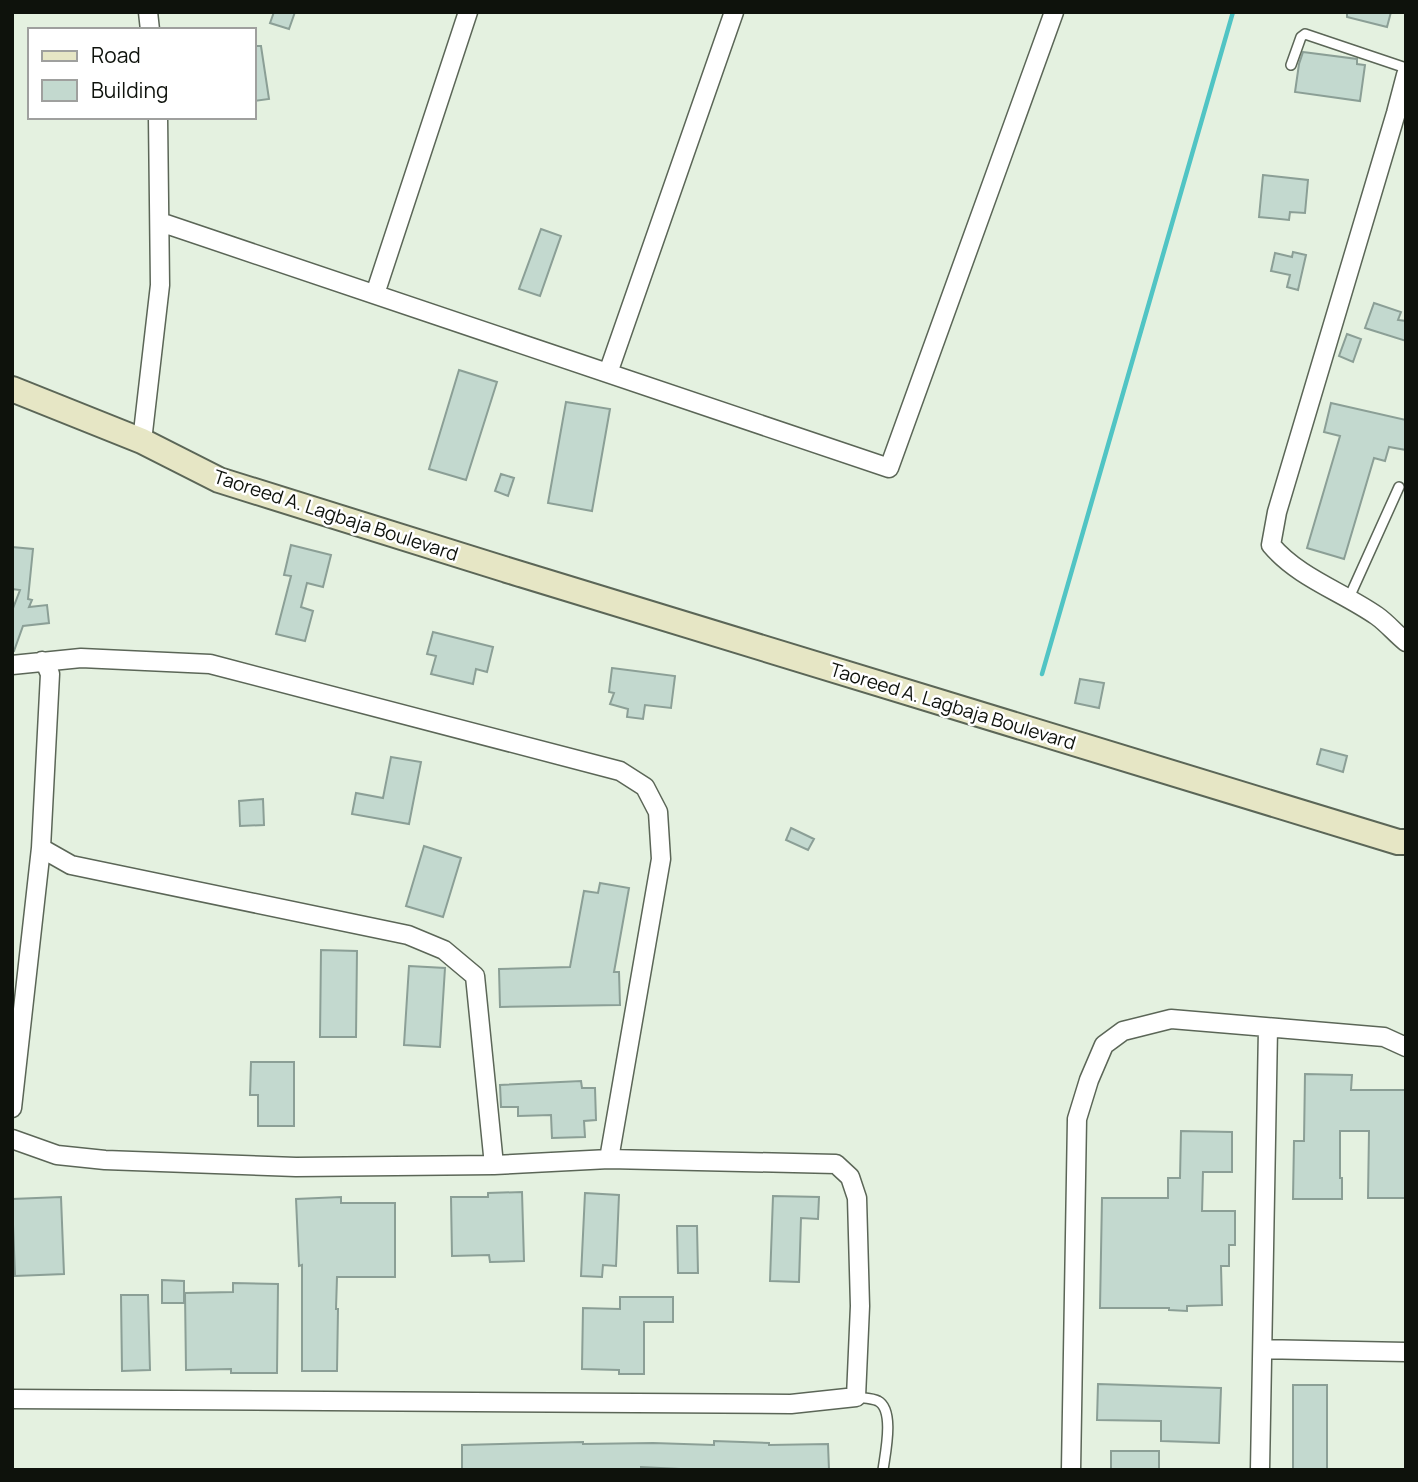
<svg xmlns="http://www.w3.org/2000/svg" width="1418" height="1482" viewBox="0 0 1418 1482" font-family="Manrope,sans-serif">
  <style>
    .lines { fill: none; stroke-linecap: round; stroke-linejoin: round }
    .stream { stroke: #50c4c4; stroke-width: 4.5 }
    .building { fill: #c3d9cf; stroke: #8b9f96; stroke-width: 2 }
    .lane-casing { stroke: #5b6657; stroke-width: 12 }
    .street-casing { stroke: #5b6657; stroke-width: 21 }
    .secondary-casing { stroke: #5b6657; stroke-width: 28 }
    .lane { stroke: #fff; stroke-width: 9 }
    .street { stroke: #fff; stroke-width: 18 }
    .secondary { stroke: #e6e6c5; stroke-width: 24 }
    .labels { text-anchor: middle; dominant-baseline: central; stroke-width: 5; stroke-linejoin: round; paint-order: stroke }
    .street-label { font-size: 19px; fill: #0e120c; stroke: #fff }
  </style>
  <rect width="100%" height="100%" fill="#e4f1e0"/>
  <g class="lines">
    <path class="stream" d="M1042 674 1233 12"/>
  </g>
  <path class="building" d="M274 12H295L289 29 270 23Z
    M1347 12H1391L1387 27 1347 17Z
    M254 46H261L269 99 254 101Z
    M1303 52 1357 59V64L1365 65 1360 101 1295 92 1299 64Z
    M1263 175 1308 180 1305 213 1290 212 1289 220 1259 217Z
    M541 229 561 236 540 296 519 289Z
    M1293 252 1306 255 1298 290 1287 287 1290 275 1271 271 1275 253 1292 257Z
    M1374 303 1401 312 1398 320 1406 321V341L1365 328Z
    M1347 334 1361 339 1353 362 1339 356Z
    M459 370 497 382 466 480 429 469Z
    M566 402 610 409 592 511 548 503Z
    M1331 403 1406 420V450L1389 447 1385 461 1374 458 1344 559 1307 548 1340 436 1324 432Z
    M501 474 514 478 508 496 495 491Z
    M291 545 331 555 323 587 307 583 301 607 313 611 305 641 276 634 291 576 284 575Z
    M12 547 33 549 28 599 32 600 29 607 47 605 49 623 23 626 14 651H12V611L20 590 12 589Z
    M433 632 493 647 487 672 476 669 473 684 431 674 436 656 427 654Z
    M612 668 675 676 671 708 645 705 643 719 627 717 628 709 610 704 614 693 609 692Z
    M1080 679 1104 683 1099 708 1075 703Z
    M1321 749 1347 756 1343 772 1317 764Z
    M391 757 421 762 409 824 352 814 356 793 383 798Z
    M263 799 264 825 240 826 239 801Z
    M791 828 814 839 808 850 786 840Z
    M424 846 461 858 443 917 406 906Z
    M600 883 629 888 614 972H619L620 1005 500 1007 499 969 570 967 584 891 598 893Z
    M321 950 357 951 356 1037H320Z
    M409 966 445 968 440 1047 404 1045Z
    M251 1062H294V1126H258V1095H250Z
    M1305 1074 1352 1075 1351 1090H1406V1198H1368L1369 1131H1340V1178H1342V1199H1293L1294 1141H1304Z
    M581 1081 582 1088H595L596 1120 584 1121 585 1137 552 1138 551 1115 518 1116V1107H501L500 1085Z
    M1181 1131 1232 1132V1172H1203L1202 1211H1235V1245H1229V1266H1221L1222 1305 1187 1306V1311L1169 1310V1308H1100L1102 1198H1168V1178H1180Z
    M522 1192 524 1261 490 1262 489 1255 452 1256 451 1197H488V1193Z
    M585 1193 619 1195 616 1266 603 1265 602 1277 581 1276Z
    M773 1196 819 1197 818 1219 801 1218 799 1282 770 1281Z
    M61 1197 64 1274 15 1276 12 1199Z
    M341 1197V1203H395V1277H337L336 1309H338L337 1371H302V1265L299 1266 296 1199Z
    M677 1226H697L698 1273H678Z
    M162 1280 184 1281V1303H162Z
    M233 1283 278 1284 277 1373H231V1369L186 1370 185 1293 233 1292Z
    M121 1295H148L150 1370 122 1371Z
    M620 1297H673V1322H644V1374H619V1370L582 1369 583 1308 620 1309Z
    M1098 1384 1221 1388 1219 1443 1161 1441V1421L1097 1420Z
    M1293 1385H1327V1470H1293Z
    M714 1441 769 1443V1445L828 1444 829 1470H701L641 1467V1470H462V1445L583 1442V1444L653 1443 714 1445Z
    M1111 1451H1159V1470H1111Z"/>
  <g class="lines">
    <defs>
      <path id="lane" d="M1291 65 1301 37 1305 34 1406 68
        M1348 600 1399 487
        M856 1397C863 1398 873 1398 878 1401 895 1410 885 1454 883 1470"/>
      <path id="street" d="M148 12 150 30
        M1406 75 1396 113 1277 512 1271 545C1299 578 1341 591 1377 616 1387 623 1396 634 1406 642
        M160 222 889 468 1054 12
        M375 294 468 12
        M608 373 734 12
        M142 441 160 285 158 117
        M12 665 81 658 210 664 620 771 645 787 658 812 661 859 609 1159
        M41 848 71 865 408 935 444 950 475 976 494 1165
        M12 1108 41 848 50 674 47 667 42 661
        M12 1139 57 1155 105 1160 296 1167 494 1165 609 1159 836 1164 850 1177 857 1198 860 1306 856 1397 791 1404 12 1399
        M1263 1349 1406 1352
        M1071 1470 1077 1119 1089 1080 1104 1045 1123 1031 1171 1019 1384 1037 1406 1047
        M1260 1470 1268 1028"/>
      <path id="secondary" d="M12 389 142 441 219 480 520 574
        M507 570 1398 842H1406"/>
    </defs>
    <use href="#lane" class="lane-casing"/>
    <use href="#street" class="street-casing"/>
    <use href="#secondary" class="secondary-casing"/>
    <use href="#lane" class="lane"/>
    <use href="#street" class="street"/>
    <use href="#secondary" class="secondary"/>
  </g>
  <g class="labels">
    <g class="street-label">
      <text transform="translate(336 515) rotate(18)">Taoreed A. Lagbaja Boulevard</text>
      <text transform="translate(953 706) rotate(17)">Taoreed A. Lagbaja Boulevard</text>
    </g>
  </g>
  <rect width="1418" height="1482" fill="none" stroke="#0e120c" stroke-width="28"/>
  <rect x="28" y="28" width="228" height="91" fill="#ffffff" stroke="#9fa09e" stroke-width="2"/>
  <rect x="42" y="51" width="35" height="10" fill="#e6e6c5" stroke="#9fa09e" stroke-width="2"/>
  <text x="91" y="63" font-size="21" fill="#0e120c">Road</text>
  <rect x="42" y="80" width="35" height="21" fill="#c3d9cf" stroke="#9fa09e" stroke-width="2"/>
  <text x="91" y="98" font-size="21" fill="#0e120c">Building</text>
</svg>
